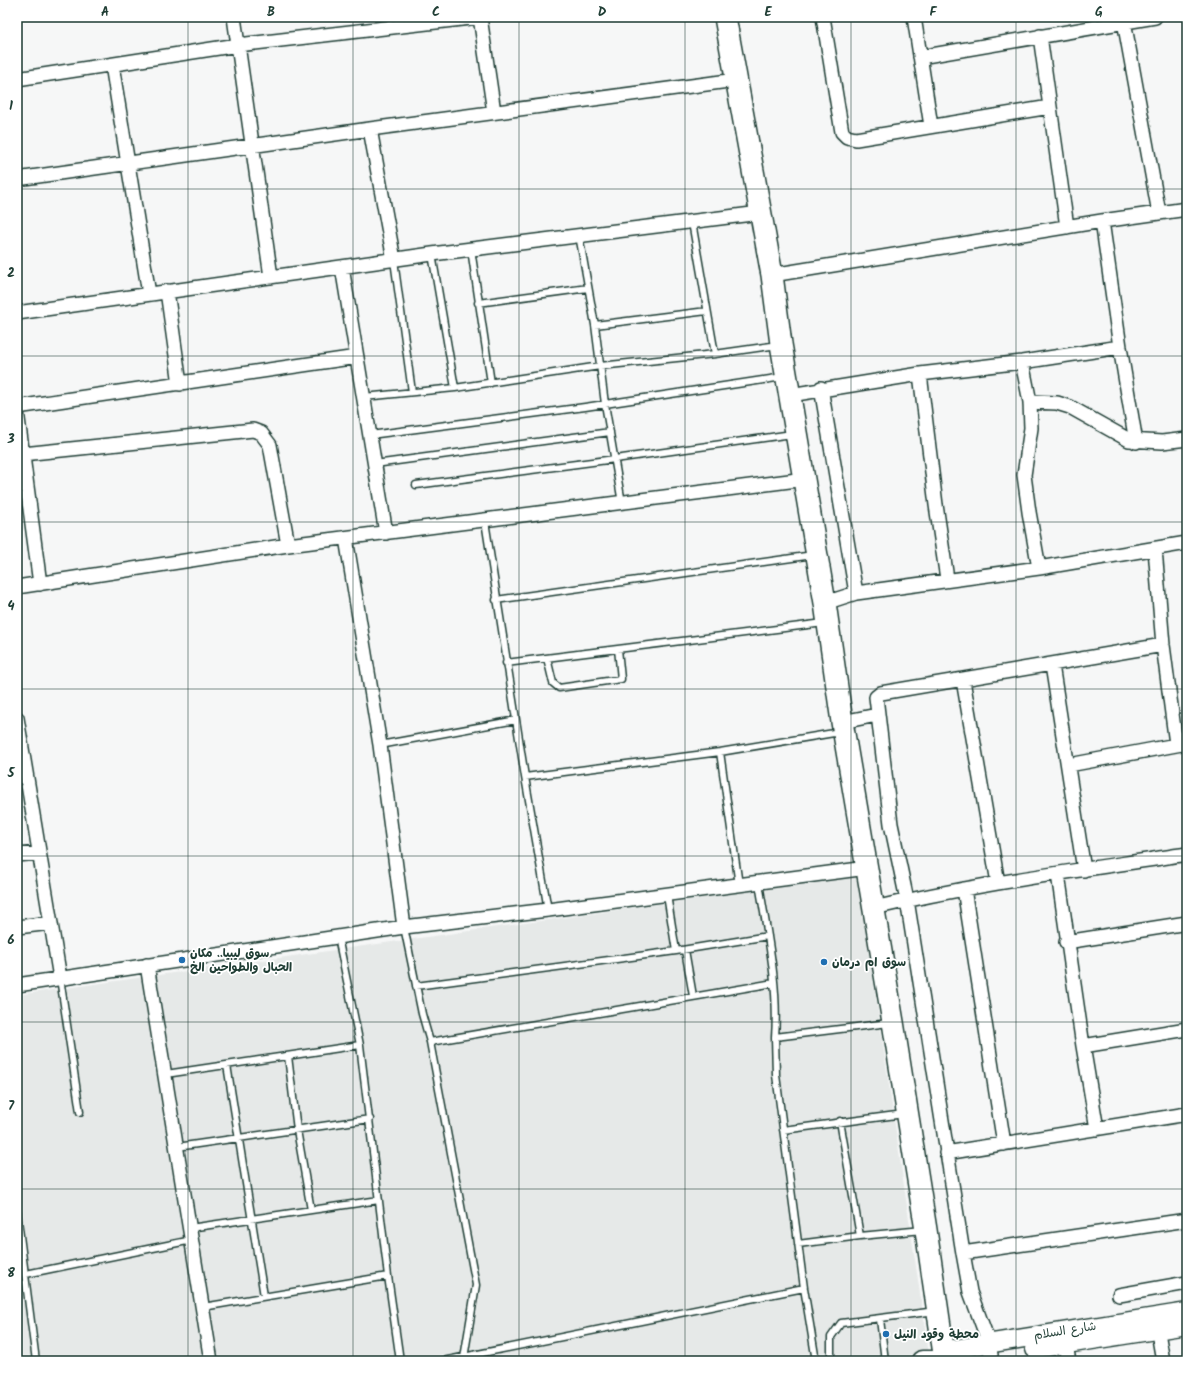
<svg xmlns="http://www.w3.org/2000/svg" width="1204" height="1378" viewBox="0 0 1204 1378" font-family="Kalam,'Playpen Sans Arabic',sans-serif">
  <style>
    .built { fill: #e6e9e8 }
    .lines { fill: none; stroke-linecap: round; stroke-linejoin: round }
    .service-casing { stroke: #1f3d34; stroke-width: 9 }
    .minor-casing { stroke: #1f3d34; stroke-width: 16 }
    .secondary-casing { stroke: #1f3d34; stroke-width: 21 }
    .primary-casing { stroke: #1f3d34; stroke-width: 23 }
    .trunk-casing { stroke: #1f3d34; stroke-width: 24 }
    .service { stroke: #fff; stroke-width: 6 }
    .minor { stroke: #fff; stroke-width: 13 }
    .secondary { stroke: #fff; stroke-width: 18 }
    .primary { stroke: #fff; stroke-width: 20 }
    .trunk { stroke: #fff; stroke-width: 21 }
    .grid { fill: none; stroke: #1f3d34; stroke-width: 1; stroke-opacity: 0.55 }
    .poi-dot { fill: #1f6fb2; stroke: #fff; stroke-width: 1.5 }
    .labels { text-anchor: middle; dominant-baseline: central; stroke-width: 3.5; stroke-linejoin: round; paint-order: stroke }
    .poi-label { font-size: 12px; font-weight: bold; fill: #1f3d34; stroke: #fff; text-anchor: start }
    .street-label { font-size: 12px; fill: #1f3d34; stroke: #fff }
    .neatline { fill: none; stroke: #1f3d34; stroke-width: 1.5 }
    .grid-label { font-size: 13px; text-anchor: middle; font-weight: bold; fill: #1f3d34 }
  </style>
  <rect width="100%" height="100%" fill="#f6f7f7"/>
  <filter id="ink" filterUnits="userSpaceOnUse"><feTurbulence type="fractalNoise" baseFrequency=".025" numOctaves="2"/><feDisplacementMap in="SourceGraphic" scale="8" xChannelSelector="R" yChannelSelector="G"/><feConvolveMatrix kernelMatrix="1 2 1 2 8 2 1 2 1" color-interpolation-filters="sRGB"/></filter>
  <g filter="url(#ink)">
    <path class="built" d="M858 876 930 1361H17V995Z"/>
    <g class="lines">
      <defs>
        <path id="service" d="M692 222 715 354
          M579 235 595 325 605 404 622 503
          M471 249 491 383
          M432 254 455 388
          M394 260 412 392
          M478 303 588 288
          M595 325 707 311
          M364 397 455 388 600 366 715 354 778 345
          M370 435 585 407 783 377
          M375 464 610 432
          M416 485 615 459 792 434
          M485 521 525 777 548 910
          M496 600 813 555
          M547 658 553 683 559 688 621 679 618 649
          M506 663 824 623
          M380 745 516 720
          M720 752 739 885
          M525 777 720 752 840 732
          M759 883C767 933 779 986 775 1037
          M667 895 676 951
          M404 927 422 1014 430 1042 476 1285 464 1358
          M338 937 360 1045 388 1276 400 1361
          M685 950 693 996
          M60 978 80 1112
          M416 986 676 951 768 936
          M430 1042 774 983
          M288 1056 297 1130 311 1210
          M227 1065 264 1296
          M166 1074 360 1045
          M840 1121 860 1236
          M783 1130 904 1114
          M177 1147 370 1119
          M17 1212 36 1361
          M190 1228 379 1200
          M798 1244 860 1236 923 1230
          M26 1274 192 1240
          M203 1307 388 1276
          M880 1319 885 1361
          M443 1361 804 1288
          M816 1361 804 1288 776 1075 775 1037 889 1023
          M831 1361V1337L841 1323 936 1311"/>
        <path id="minor" d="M234 17 271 277
          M480 17 494 112
          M823 17 842 132 847 137 856 139 1050 107
          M914 17 931 126
          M1124 21 1159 213
          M1040 36 1067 227
          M920 57 1155 17
          M112 65 149 294
          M17 79 238 45 479 17
          M370 129 394 260
          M17 179 370 129 736 80
          M1102 221 1120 347 1136 442
          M342 267 386 533
          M772 275 1102 221 1187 209
          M167 291 180 384
          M17 313 432 254 760 213
          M1022 362 1030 402 1031 428 1024 475 1029 512 1039 568
          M920 374 936 505 947 579
          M821 388 856 593
          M790 395 920 374 1022 362 1120 347
          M1030 402 1057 403 1070 407 1129 440 1162 442 1187 439
          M17 407 357 357
          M17 411 40 584
          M23 454 253 430 261 433 270 445 288 545
          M346 538 380 745 404 927
          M1155 549 1163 645 1176 744
          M17 587 288 545 805 479
          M825 603 856 593 1039 568 1187 543
          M1052 665 1084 870
          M963 680 998 883
          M17 718 60 978
          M842 722 877 715
          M1069 765 1187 743
          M17 855 39 853
          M1058 874 1083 1046 1187 1029
          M964 889 1004 1144
          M874 908C977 883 1083 870 1187 854
          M17 927 51 923
          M1066 942 1187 923
          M147 965 211 1361
          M17 985 404 927 548 910 867 868
          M1083 1046 1097 1129
          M946 1153 1187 1114
          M963 1253 1187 1220
          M1119 1295 1187 1283
          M1156 1321 1163 1361
          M1064 1335 1069 1361
          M991 1355 989 1343 970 1292 963 1253 907 900 891 824 876 697 881 693 1163 645"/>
        <path id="secondary" d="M1035 1349 1187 1325
          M943 1351 1187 1312"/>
        <path id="primary" d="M922 1361H944"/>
        <path id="trunk" d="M725 17 772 275 781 344 825 603 842 722 893 1022 926 1230 945 1361"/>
      </defs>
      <use href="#service" class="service-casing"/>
      <use href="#minor" class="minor-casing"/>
      <use href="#secondary" class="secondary-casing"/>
      <use href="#primary" class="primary-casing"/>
      <use href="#trunk" class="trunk-casing"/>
      <use href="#service" class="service"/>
      <use href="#minor" class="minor"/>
      <use href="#secondary" class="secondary"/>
      <use href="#primary" class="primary"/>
      <use href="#trunk" class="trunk"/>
    </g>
  </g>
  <path class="grid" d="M188 17V1361M353 17V1361M519 17V1361M685 17V1361M851 17V1361M1016 17V1361M17 189H1187M17 356H1187M17 522H1187M17 689H1187M17 856H1187M17 1022H1187M17 1189H1187"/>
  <g class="poi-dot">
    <circle cx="182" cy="960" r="4"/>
    <circle cx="824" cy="962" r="4"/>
    <circle cx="886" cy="1334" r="4"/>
  </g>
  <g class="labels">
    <g class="poi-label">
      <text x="190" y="953">سوق ليبيا.. مكان<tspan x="190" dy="14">الحبال والطواحين الخ</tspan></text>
      <text x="832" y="962">سوق ام درمان</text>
      <text x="894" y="1334">محطة وقود النيل</text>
    </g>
    <g class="street-label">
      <text transform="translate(1065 1331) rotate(-9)">شارع السلام</text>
    </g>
  </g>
  <rect width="1204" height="1378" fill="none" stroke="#fff" stroke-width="44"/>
  <rect x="22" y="22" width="1160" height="1334" class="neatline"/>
  <g class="grid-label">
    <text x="105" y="16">A</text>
    <text x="271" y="16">B</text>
    <text x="436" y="16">C</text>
    <text x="602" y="16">D</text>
    <text x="768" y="16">E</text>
    <text x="933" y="16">F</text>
    <text x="1099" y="16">G</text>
    <text x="11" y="110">1</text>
    <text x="11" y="277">2</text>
    <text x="11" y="443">3</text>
    <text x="11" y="610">4</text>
    <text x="11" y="777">5</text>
    <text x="11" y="944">6</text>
    <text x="11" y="1110">7</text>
    <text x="11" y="1277">8</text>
  </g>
</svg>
